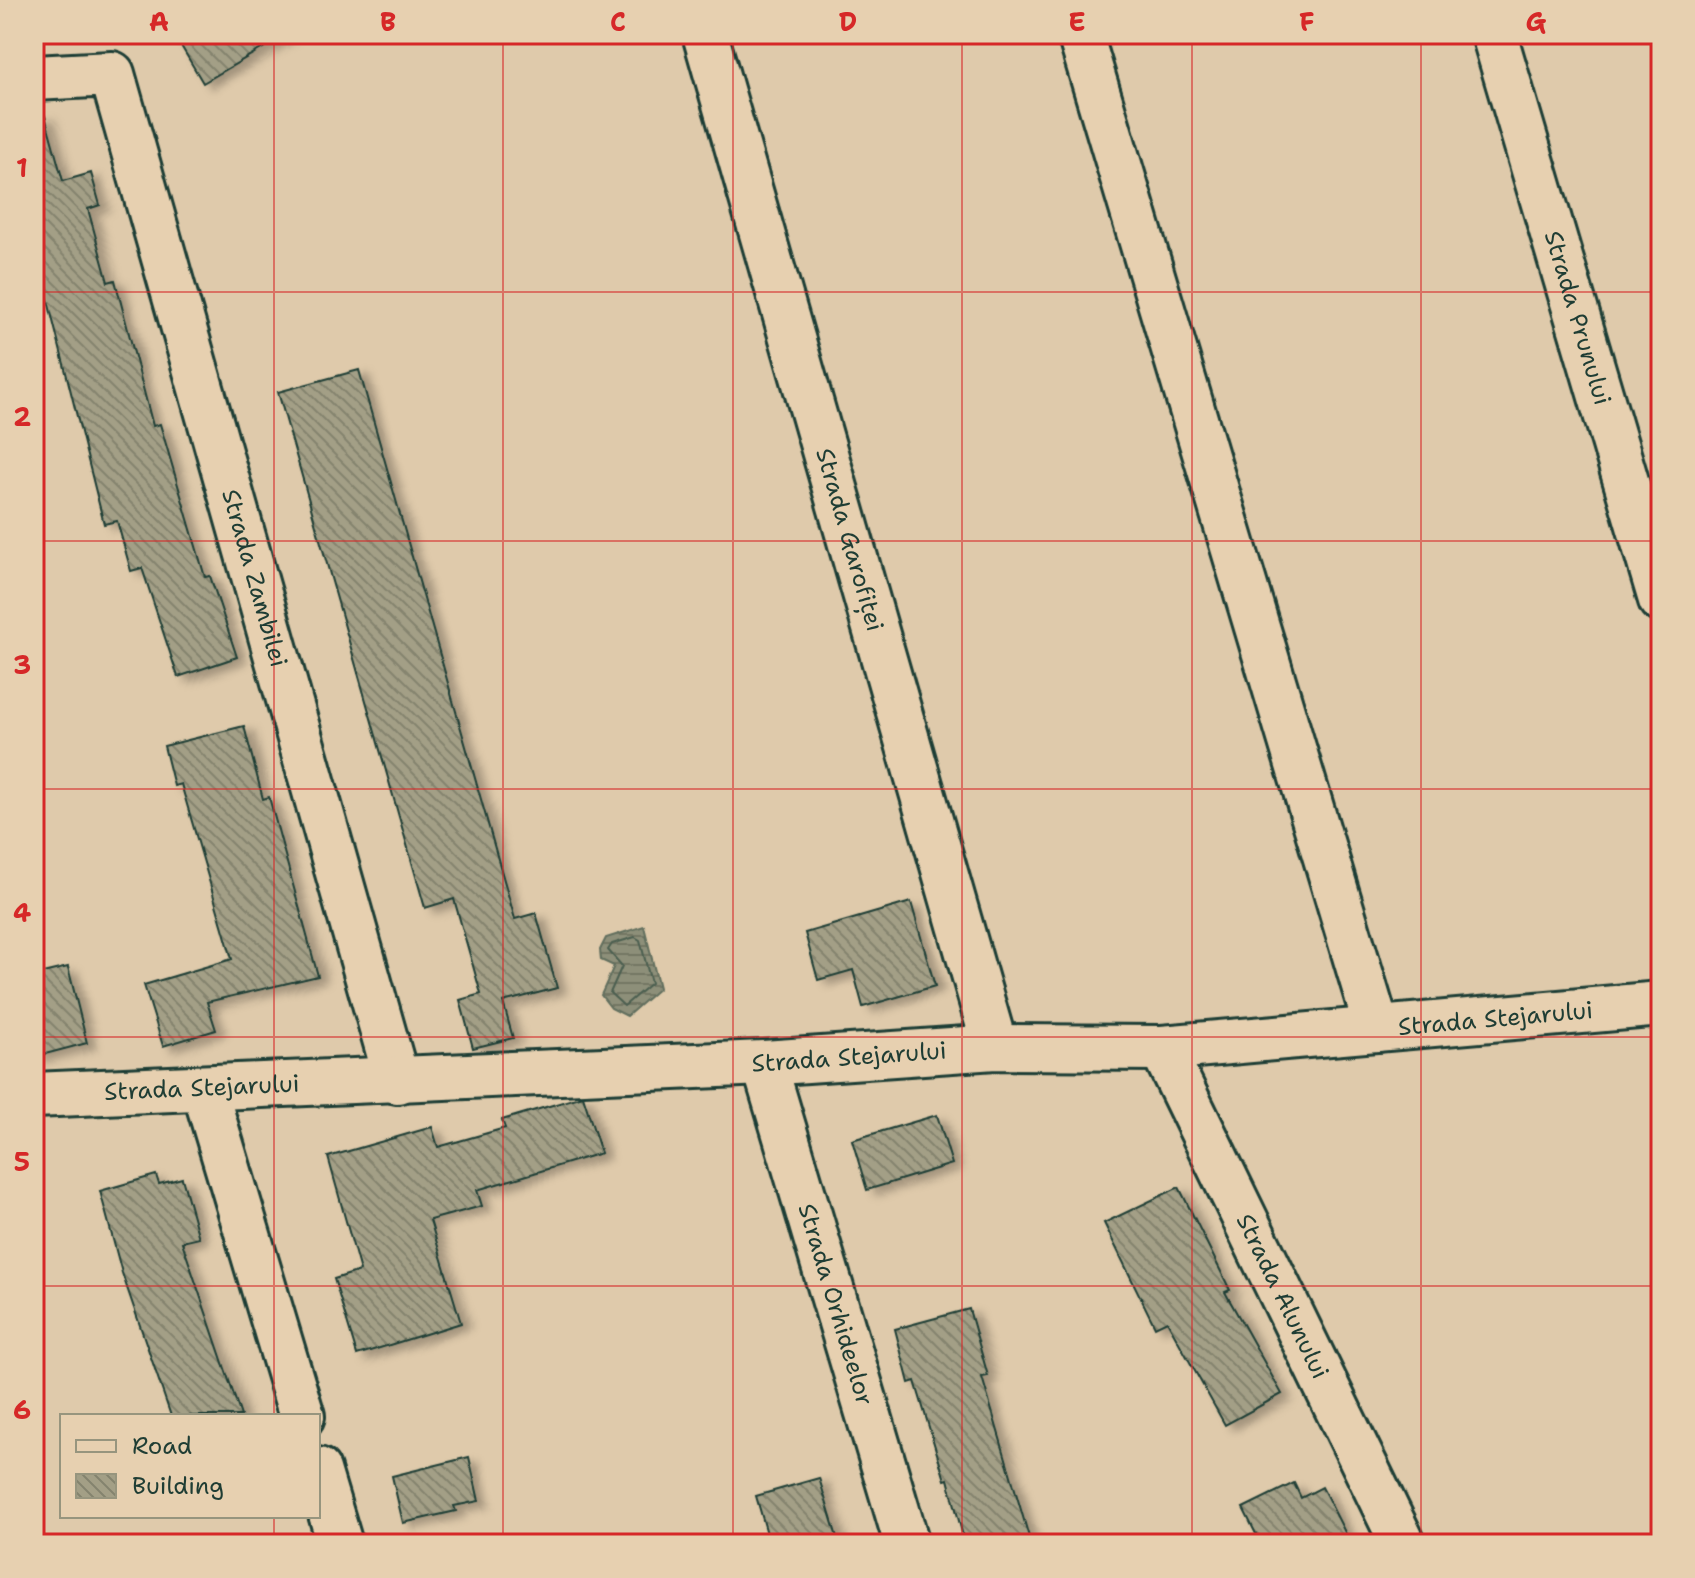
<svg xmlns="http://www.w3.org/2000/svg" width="1695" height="1578" viewBox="0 0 1695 1578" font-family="'Shantell Sans',sans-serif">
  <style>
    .water { fill: url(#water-rules); stroke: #616e5d; stroke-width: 2 }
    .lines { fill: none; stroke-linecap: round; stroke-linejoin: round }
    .shore { stroke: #4b5e50; stroke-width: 2 }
    .building { fill: url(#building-back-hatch); stroke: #1f3d34; stroke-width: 2; filter: url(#shadow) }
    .minor-casing { stroke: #1f3d34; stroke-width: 50 }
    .minor { stroke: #e7d0b0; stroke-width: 44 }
    .grid { fill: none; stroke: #d62828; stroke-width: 2; stroke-opacity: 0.55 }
    .labels { text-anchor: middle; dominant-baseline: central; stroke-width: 7; stroke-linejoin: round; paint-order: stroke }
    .street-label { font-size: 24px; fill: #1f3d34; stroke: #e7d0b0 }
    .neatline { fill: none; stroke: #d62828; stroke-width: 3 }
    .grid-label { font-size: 26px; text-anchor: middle; font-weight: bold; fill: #d62828 }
  </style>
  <defs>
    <pattern id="water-rules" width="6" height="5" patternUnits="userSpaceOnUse" patternTransform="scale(2)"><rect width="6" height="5" fill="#8d8f79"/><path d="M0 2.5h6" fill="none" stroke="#737664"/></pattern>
    <pattern id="building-back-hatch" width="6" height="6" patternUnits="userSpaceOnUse" patternTransform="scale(2)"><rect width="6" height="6" fill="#a39f86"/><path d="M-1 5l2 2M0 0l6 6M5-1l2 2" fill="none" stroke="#84836e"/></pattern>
    <filter id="shadow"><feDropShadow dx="9" dy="5" stdDeviation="4" flood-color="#0004"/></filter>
  </defs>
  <rect width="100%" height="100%" fill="#dfcaab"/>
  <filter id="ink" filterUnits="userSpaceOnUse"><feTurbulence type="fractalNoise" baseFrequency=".0125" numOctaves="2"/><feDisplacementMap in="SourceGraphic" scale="16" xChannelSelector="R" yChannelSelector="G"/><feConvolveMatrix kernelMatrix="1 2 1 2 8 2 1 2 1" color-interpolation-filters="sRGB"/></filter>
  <g filter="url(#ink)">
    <path class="water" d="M644 926 659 988 627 1016 611 1008 601 995 614 966 601 960 600 950 606 938Z"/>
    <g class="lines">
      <path class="shore" d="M635 937 640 940 651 983 624 1006 610 993 622 966 608 950 612 944Z"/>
    </g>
    <path class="building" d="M174 34H287L203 83Z
      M45 116 63 181 91 173 100 205 88 209 108 282 115 280 153 426 160 424 205 577 210 576 237 657 178 677 142 568 131 571 117 521 104 524 39 265 34 266V118Z
      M359 370 515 919 536 913 557 988 503 1002 513 1038 473 1048 460 1000 481 994 454 899 425 908 278 392Z
      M244 726 263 799 269 797 318 976 207 1002 216 1030 163 1046 144 985 232 959 181 784 174 786 164 746Z
      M911 902 935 986 863 1007 853 970 818 980 805 933Z
      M68 967 87 1043 34 1057V975Z
      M583 1096 601 1153 477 1190 482 1206 430 1220 461 1323 357 1355 334 1279 360 1271 328 1157 432 1127 438 1147 505 1128 502 1120Z
      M937 1115 952 1164 867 1190 852 1140Z
      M156 1175 159 1184 182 1178 199 1238 182 1242 241 1416H171L122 1273 100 1191Z
      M1179 1187 1230 1290 1225 1292 1282 1394 1225 1425 1167 1321 1155 1327 1104 1223Z
      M969 1309 988 1376 982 1377 1031 1544H965L948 1479 945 1480 915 1381 909 1383 895 1329Z
      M469 1457 479 1501 454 1506 456 1511 403 1523 392 1476Z
      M819 1478 839 1544H770L756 1496Z
      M1294 1483 1301 1498 1322 1487 1351 1544H1261L1243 1508Z"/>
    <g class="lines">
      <defs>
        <g id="minor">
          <path id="s1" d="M705 34 995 1047"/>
          <path d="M1080 34 1377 1029"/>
          <path id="s2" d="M1494 34 1661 600"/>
          <path id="s3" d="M34 78 112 74 397 1081"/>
          <path id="s4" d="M1162 1048 1403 1544"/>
          <path id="s5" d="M764 1063 907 1544"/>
          <path d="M204 1088 302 1416"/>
          <path id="s6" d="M34 1095 764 1063 995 1047 1162 1048 1661 1004"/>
          <path d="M318 1470 340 1544"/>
        </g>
      </defs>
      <use href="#minor" class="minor-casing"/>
      <use href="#minor" class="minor"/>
    </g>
  </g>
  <path class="grid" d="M274 34V1416M503 34V1544M733 34V1544M962 34V1544M1192 34V1544M1421 34V1544M34 292H1661M34 541H1661M34 789H1661M34 1037H1661M34 1286H1661M274 1516V1544"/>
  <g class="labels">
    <g class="street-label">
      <text stroke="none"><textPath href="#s2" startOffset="296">Strada Prunului</textPath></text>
      <text stroke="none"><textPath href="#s1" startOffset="526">Strada Garofiței</textPath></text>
      <text stroke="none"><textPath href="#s3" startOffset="602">Strada Zambilei</textPath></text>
      <text stroke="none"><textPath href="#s6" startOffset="1464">Strada Stejarului</textPath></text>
      <text stroke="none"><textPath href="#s6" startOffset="816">Strada Stejarului</textPath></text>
      <text stroke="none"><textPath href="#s6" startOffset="168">Strada Stejarului</textPath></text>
      <text stroke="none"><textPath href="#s4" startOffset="276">Strada Alunului</textPath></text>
      <text stroke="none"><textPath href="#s5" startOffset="252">Strada Orhideelor</textPath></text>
    </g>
  </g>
  <rect width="1695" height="1578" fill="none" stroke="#e7d0b0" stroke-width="88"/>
  <rect x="60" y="1414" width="260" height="104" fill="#e7d0b0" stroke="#97957e" stroke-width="2"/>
  <rect x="76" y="1440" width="40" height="12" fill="#e7d0b0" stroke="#97957e" stroke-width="2"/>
  <text x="132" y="1454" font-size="24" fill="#1f3d34">Road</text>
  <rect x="76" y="1474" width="40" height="24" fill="url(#building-back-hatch)" stroke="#97957e" stroke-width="2"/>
  <text x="132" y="1494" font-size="24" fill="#1f3d34">Building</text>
  <rect x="44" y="44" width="1607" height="1490" class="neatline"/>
  <g class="grid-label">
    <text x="159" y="31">A</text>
    <text x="388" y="31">B</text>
    <text x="618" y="31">C</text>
    <text x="848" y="31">D</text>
    <text x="1077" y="31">E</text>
    <text x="1307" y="31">F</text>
    <text x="1536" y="31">G</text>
    <text x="22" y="177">1</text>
    <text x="22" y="426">2</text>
    <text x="22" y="674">3</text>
    <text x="22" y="922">4</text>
    <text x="22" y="1171">5</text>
    <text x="22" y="1419">6</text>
  </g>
</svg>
